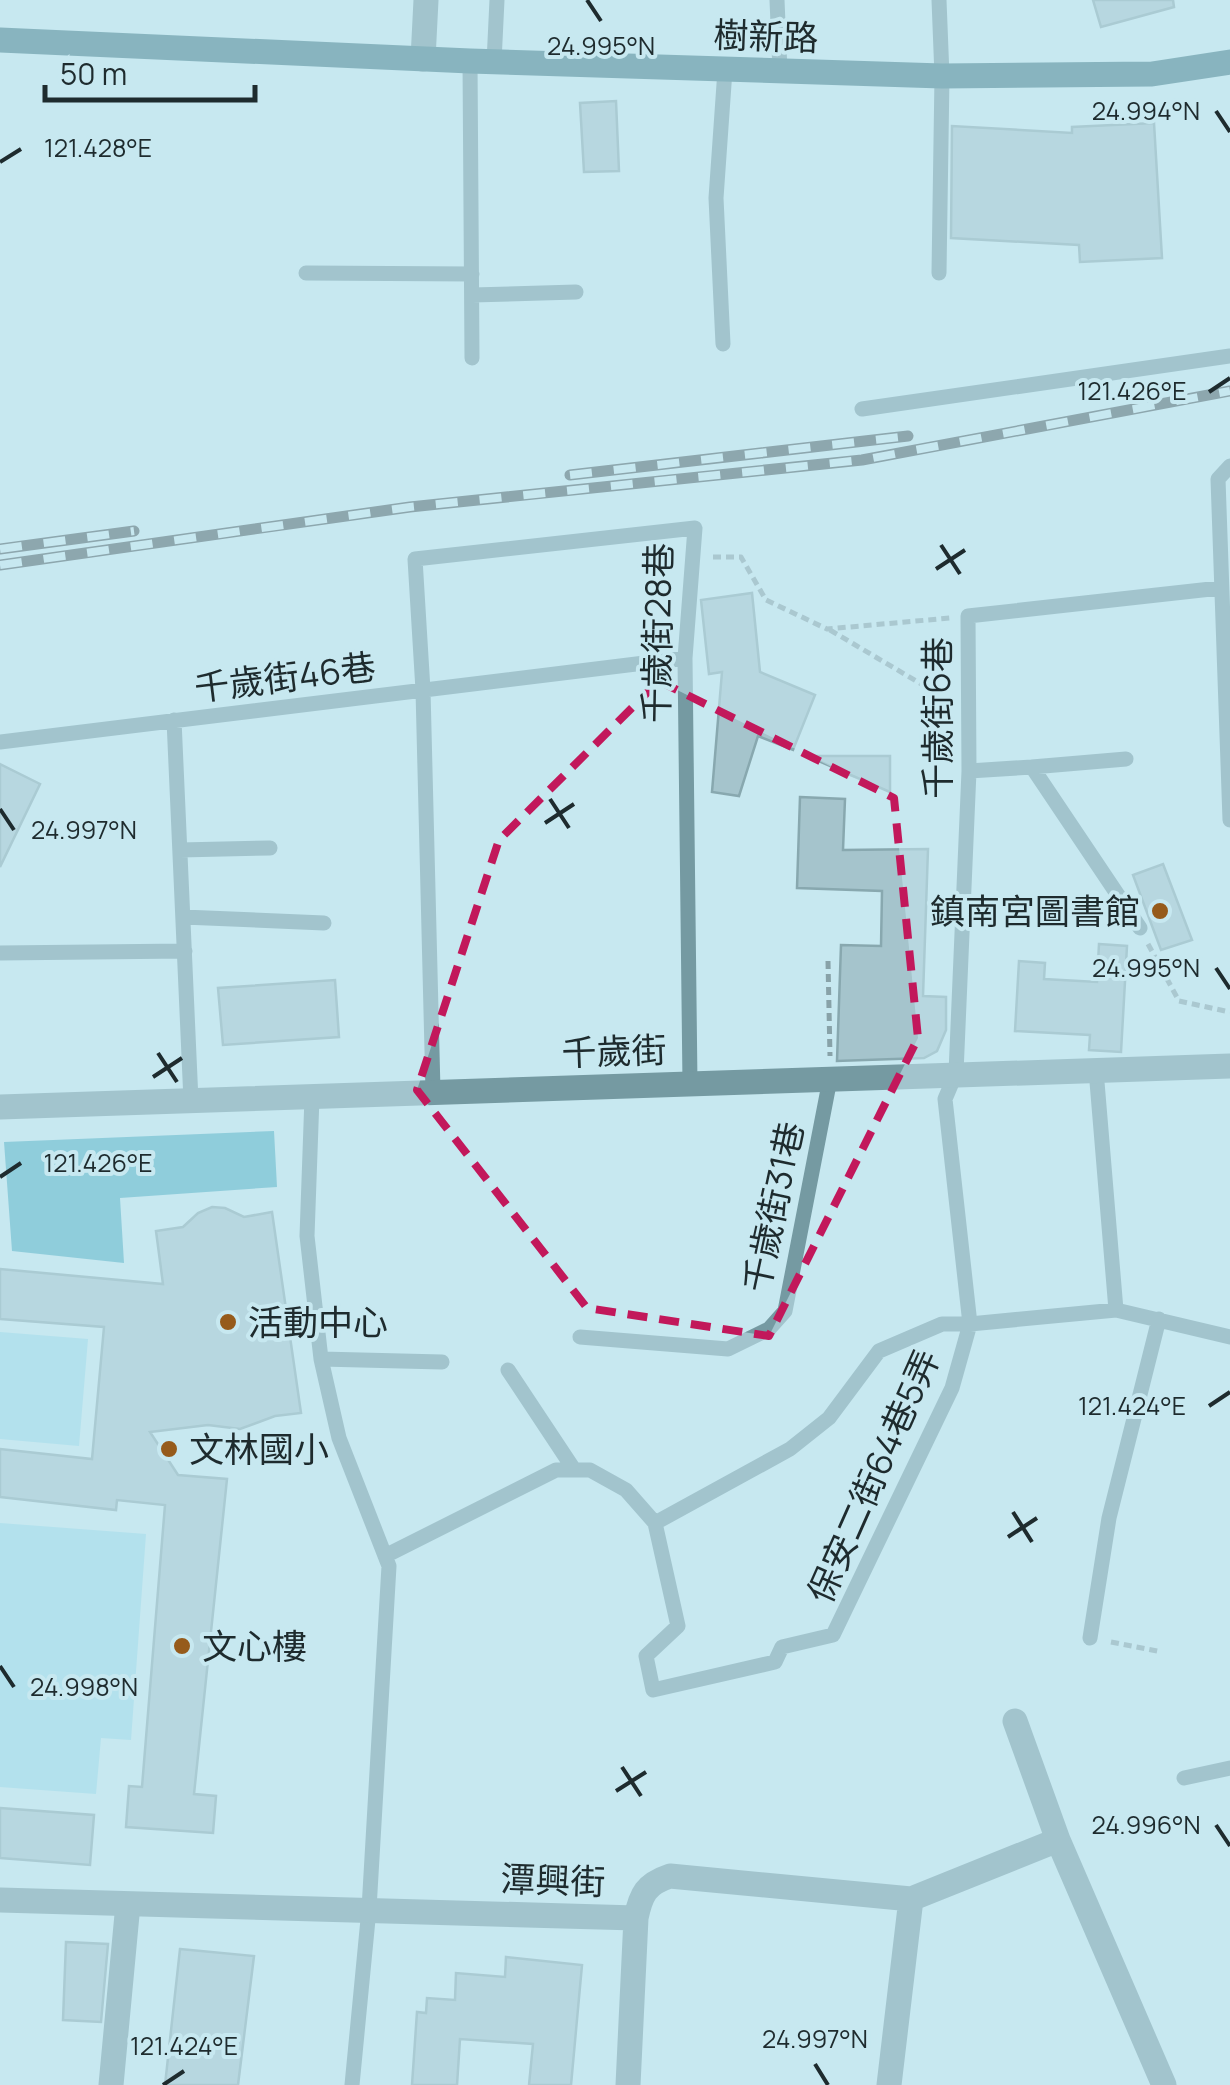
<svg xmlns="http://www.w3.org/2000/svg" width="1230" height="2085" viewBox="0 0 1230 2085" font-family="Manrope,'Noto Sans TC',sans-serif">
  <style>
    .green { fill: #9bdae8 }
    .forest { fill: #4dadc1 }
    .building { fill: #a5c4cc; stroke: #88a8af; stroke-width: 2.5 }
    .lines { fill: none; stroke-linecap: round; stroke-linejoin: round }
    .path { stroke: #88a2a8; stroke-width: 5; stroke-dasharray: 8 5; stroke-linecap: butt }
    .lane { stroke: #759aa2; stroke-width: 15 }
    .street { stroke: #759aa2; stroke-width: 25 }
    .secondary { stroke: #3c7783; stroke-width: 25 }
    .rail-casing { stroke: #47595d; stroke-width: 11 }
    .rail { stroke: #c7e8f0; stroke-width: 8; stroke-dasharray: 22; stroke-linecap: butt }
    .marked { fill: none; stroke: #c2185b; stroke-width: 8; stroke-dasharray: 20 12; stroke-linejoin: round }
    .ticks { fill: none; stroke: #1e2b2e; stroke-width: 4 }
    .poi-dot { fill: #965b1b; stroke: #c7e8f0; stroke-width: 4 }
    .labels { text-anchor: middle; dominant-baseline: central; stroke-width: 8; stroke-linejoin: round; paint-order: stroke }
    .street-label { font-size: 35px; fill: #1e2b2e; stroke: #c7e8f0 }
    .poi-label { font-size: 35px; fill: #1e2b2e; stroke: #c7e8f0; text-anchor: start }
    .ticks-label { font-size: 25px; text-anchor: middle; fill: #1e2b2e; stroke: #c7e8f0; stroke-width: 8; stroke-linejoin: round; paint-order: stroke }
  </style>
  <rect width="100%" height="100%" fill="#c7e8f0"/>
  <path class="green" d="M0 1332 88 1339 79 1446 0 1439Z
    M0 1523 146 1534 131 1740 101 1738 96 1794 0 1787Z"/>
  <path class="forest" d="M274 1131 277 1187 120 1198 124 1263 12 1251 4 1142Z"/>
  <path class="building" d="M1093 0H1173L1174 7 1101 27Z
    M616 101 619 171 584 172 580 103Z
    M1154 123 1162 258 1080 262 1079 245 951 238 952 126 1072 133V127Z
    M752 593 760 672 815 695 793 750 758 736 739 796 712 792 722 672 709 674 701 600Z
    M807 756H890V792Z
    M0 764 40 784 0 867Z
    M800 797 845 799 843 850 928 849 923 996 946 997V1030L937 1051 924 1058 837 1061 841 945 881 946 882 891 797 888Z
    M1163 864 1192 940 1161 950 1133 875Z
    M1099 944 1127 946 1121 1052 1089 1050 1090 1035 1015 1031 1019 961 1045 963 1044 979 1097 982Z
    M335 980 339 1037 223 1045 218 988Z
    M212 1207 225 1208 244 1217 272 1212 301 1413 275 1416 240 1429 208 1425 150 1432 178 1475 227 1479 194 1794 216 1796 213 1833 126 1827 129 1786 142 1787 165 1505 117 1500 116 1510 0 1497V1449L92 1459 104 1327 0 1319V1269L163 1284 156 1231 183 1227 198 1213Z
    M0 1808 94 1815 90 1865 0 1858Z
    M66 1942 108 1944 101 2022 63 2020Z
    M180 1949 254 1956 238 2085H165Z
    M506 1957 582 1965 571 2085H529L533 2044 460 2039 457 2085H412L417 2012 426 2013 427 1998 455 2000 456 1973 505 1977Z"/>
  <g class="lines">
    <path class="path" d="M713 557H741L766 600 827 629 950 618
      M830 630 950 701
      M1148 944 1179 1001 1230 1012
      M828 961 830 1056
      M1111 1642 1162 1652"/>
    <path class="lane" d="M777 0 780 71
      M470 61 472 358
      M494 62 497 0
      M306 273 472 274
      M939 273 942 76 939 0
      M472 295 576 292
      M723 344 716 198 725 70
      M862 409 1230 356
      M1230 466 1218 479 1230 820
      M174 720 191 1101
      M0 742 685 658
      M1032 767 1126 759
      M969 771 1032 767 1140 928
      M180 850 270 848
      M183 917 324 923
      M0 953 185 951
      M1096 1070 1116 1310
      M433 1091 423 690 415 559 695 528 685 658 690 1084
      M312 1097 307 1236 321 1359 339 1438 389 1566 369 1909 352 2085
      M580 1337 728 1349 769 1329 785 1311 830 1079
      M321 1359 442 1362
      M508 1370 573 1468
      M655 1523 790 1449 829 1418 879 1351 942 1324H970L1116 1310 1230 1337
      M385 1556 556 1470H590L626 1490 655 1523 678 1626 646 1656 653 1690 775 1662 782 1647 833 1635 952 1388 970 1324 945 1099 956 1073 969 771 968 616 1220 588
      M1090 1638 1109 1518 1159 1319
      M1184 1778 1230 1768"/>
    <path class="street" d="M423 59 426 0
      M0 1107 1230 1066
      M1015 1721 1058 1840 1164 2085
      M0 1900 636 1918C641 1894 646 1884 670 1876L911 1899 1058 1840
      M111 2085 128 1904
      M628 2085 636 1918
      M889 2085 911 1899"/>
    <path class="secondary" d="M0 40 470 61 942 76 1152 74 1230 62"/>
    <defs>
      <path id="rail" d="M570 475 908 436
        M0 549 134 531
        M0 565 410 507 862 460 1230 391"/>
    </defs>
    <use href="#rail" class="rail-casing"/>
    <use href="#rail" class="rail"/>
  </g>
  <path d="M0 0H1230V2085H0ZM659 681 894 798 918 1038 769 1336 587 1308 417 1090 499 840Z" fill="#c7e8f0" fill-opacity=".55" fill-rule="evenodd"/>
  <path class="marked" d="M659 681 894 798 918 1038 769 1336 587 1308 417 1090 499 840Z"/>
  <path class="ticks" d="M587 0 601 21M1216 111 1230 132M0 162 21 149M1209 392 1230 378M941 545 960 574M936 569 965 550M550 799 569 828M0 809 14 830M545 823 574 804M1216 968 1230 989M158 1053 177 1082M153 1077 182 1058M0 1177 21 1163M1209 1406 1230 1392M1013 1512 1032 1542M1008 1537 1037 1518M0 1666 14 1687M622 1767 641 1796M616 1791 646 1772M1216 1825 1230 1846M815 2064 828 2085M163 2085 184 2071"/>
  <g class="poi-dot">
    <circle cx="1160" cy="911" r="10"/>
    <circle cx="228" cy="1322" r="10"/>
    <circle cx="169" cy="1449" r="10"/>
    <circle cx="182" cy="1646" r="10"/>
  </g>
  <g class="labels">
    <g class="street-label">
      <text transform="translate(766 36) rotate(2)">樹新路</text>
      <text transform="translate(657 633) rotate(-89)">千歲街28巷</text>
      <text transform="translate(285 677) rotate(-7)">千歲街46巷</text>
      <text transform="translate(937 718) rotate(-90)">千歲街6巷</text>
      <text transform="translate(614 1051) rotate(-2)">千歲街</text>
      <text transform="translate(773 1207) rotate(-78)">千歲街31巷</text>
      <text transform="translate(873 1476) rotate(-66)">保安二街64巷5弄</text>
      <text transform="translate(553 1880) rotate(2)">潭興街</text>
    </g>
    <g class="poi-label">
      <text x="1140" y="911" text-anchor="end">鎮南宮圖書館</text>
      <text x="248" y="1322">活動中心</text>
      <text x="189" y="1449">文林國小</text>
      <text x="202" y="1646">文心樓</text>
    </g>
  </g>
  <g class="ticks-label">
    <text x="601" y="55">24.995°N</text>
    <text x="1146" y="120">24.994°N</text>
    <text x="98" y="157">121.428°E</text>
    <text x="1132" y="400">121.426°E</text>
    <text x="84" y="839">24.997°N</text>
    <text x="1146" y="977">24.995°N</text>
    <text x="98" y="1172">121.426°E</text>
    <text x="1132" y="1415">121.424°E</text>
    <text x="84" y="1696">24.998°N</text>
    <text x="1146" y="1834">24.996°N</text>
    <text x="815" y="2048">24.997°N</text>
    <text x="184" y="2055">121.424°E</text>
  </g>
  <path d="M45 85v15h210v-15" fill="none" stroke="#1e2b2e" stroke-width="5"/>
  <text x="60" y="85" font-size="30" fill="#1e2b2e" stroke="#c7e8f0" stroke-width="8" paint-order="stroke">50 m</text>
</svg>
